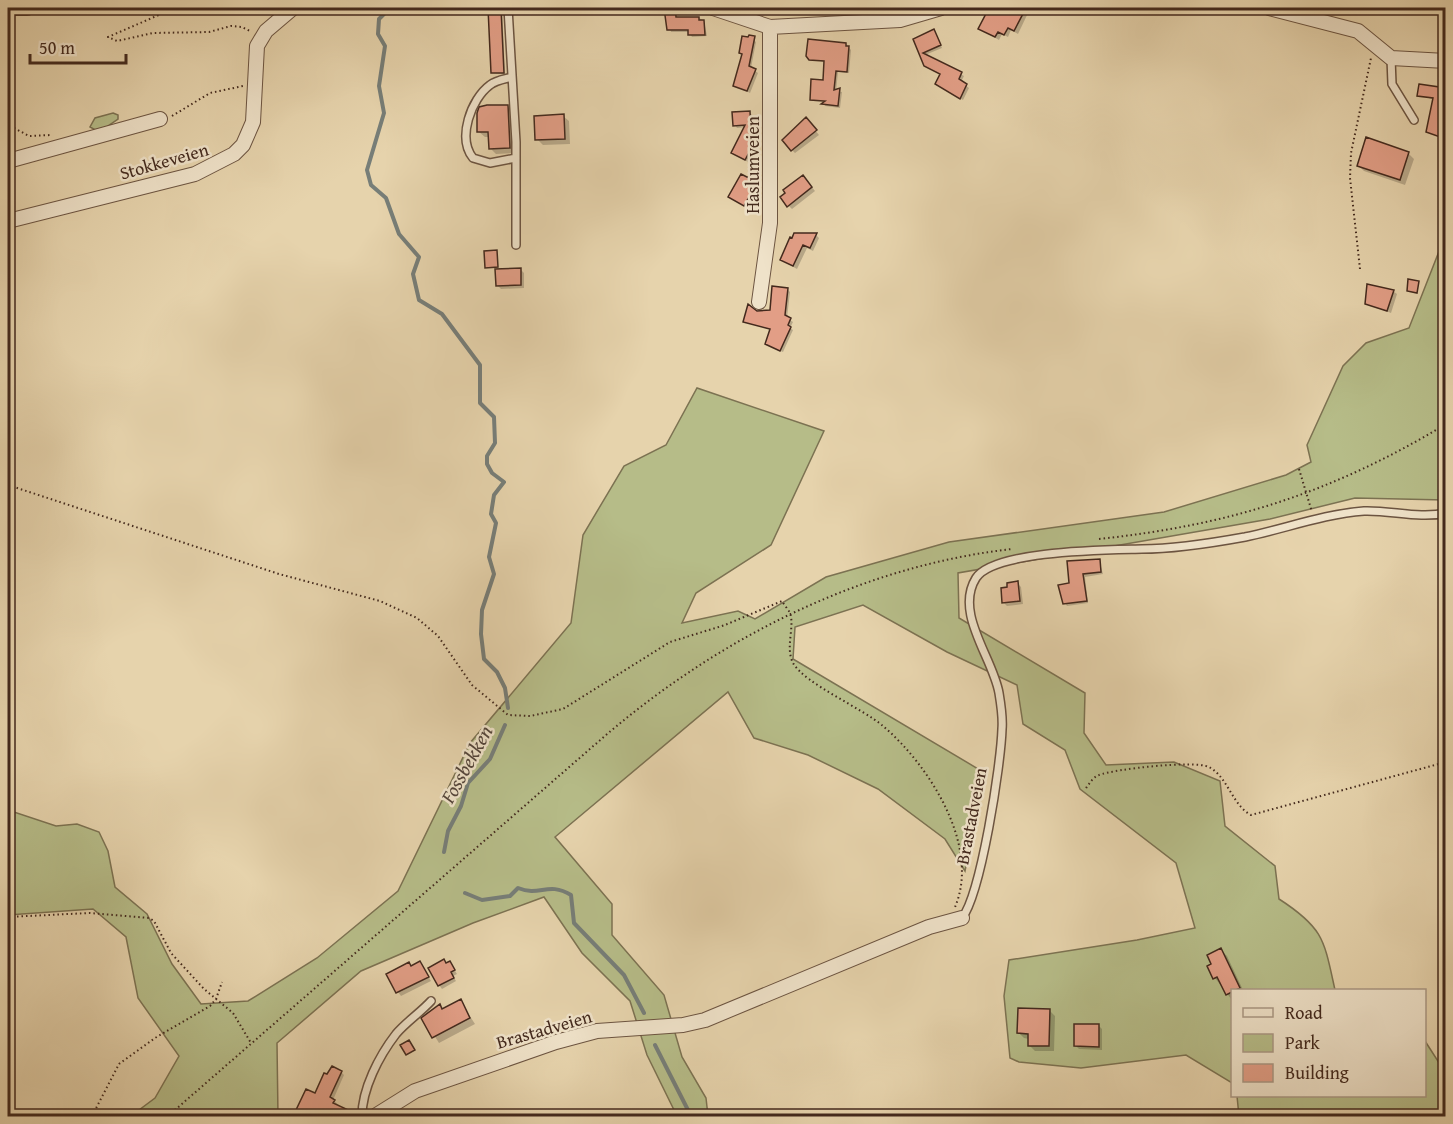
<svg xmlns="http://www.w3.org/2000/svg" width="1453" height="1124" viewBox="0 0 1453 1124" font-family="'Gentium Book Plus',serif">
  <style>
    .green { fill: #b6bc88; stroke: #7c7252; stroke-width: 1.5 }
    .shadow { fill: #0003 }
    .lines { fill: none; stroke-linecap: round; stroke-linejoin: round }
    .stream { stroke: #777e78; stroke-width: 4 }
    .building { fill: #e29e86; stroke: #43291d; stroke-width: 1.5 }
    .lane-casing { stroke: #6c5441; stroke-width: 10 }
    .street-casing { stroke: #6c5441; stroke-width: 16 }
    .path { stroke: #43291d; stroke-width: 2; stroke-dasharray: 1.5 3; stroke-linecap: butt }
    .lane { stroke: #efe2c9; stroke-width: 7 }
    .street { stroke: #efe2c9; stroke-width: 14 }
    .path-bridge { stroke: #43291d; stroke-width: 2; stroke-dasharray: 1.5 3; stroke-linecap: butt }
    .labels { text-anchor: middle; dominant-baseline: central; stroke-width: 5; stroke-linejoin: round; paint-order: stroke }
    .street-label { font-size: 18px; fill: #43291d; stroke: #efe2c9 }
    .water-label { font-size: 20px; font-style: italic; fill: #54453b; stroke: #efe2c9 }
  </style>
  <rect width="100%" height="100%" fill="#e6d3ac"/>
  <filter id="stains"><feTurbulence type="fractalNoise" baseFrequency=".00333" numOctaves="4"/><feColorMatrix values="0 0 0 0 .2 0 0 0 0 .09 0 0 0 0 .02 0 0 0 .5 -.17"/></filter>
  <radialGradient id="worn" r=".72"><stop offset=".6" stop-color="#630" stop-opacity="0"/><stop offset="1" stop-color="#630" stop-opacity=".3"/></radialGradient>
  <path class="green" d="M113 113 118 115V119L99 132 90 127 95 118Z
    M1445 236V500L1355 498 1270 519 958 573 959 618 1085 693 1084 733 1106 765 1174 762 1220 781 1225 826 1275 866 1279 899C1324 928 1324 940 1335 990H1232V1083L1186 1055 1081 1068 1019 1062 1010 1058 1004 996 1009 960 1137 940 1195 928 1176 863 1080 789 1065 750 1023 724 1017 685 947 652 863 605 795 627 793 659 985 773 965 871 945 839 878 789 808 755 754 738 728 692 555 837 612 904V935L664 995 682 1057 706 1098 708 1116H677L647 1055 630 1001 582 953 544 897 473 923 361 971 277 1043 278 1116H131L155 1098 179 1056 138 998 126 937 93 909 8 915V810L56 826 77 824 99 832 108 851 115 887 147 914 172 964 201 1004 248 1001 317 958 398 891 470 743 571 623 583 535 624 466 666 445 697 388 824 431 771 545 696 593 682 623 738 611 755 619 826 577 949 542 1164 512 1286 475 1311 462 1307 445 1343 366 1366 343 1409 328Z
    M1425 1041 1445 1072V1116H1239L1237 1096H1424Z"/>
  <path class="shadow" d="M490 8H502L505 74 493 73Z
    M665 8H675L678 19 699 18 704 21 707 36 692 37 689 32H671Z
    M1003 8H1021L1028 13 1018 34 1011 30 1008 37 1002 34 999 40 980 29 997 18Z
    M934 31 942 48 925 55 964 76 961 82 969 88 963 100 939 86 941 75 929 68 915 40Z
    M750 37 756 42 751 68 758 73 750 93 735 85 743 56 740 53Z
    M846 44 851 50 849 73 838 72 836 91 842 92 840 108 825 106 826 102 813 101 811 99 824 82 825 62 810 59Z
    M1446 73V140L1427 131 1435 100 1419 95 1441 89Z
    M508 106 513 112 515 153 496 154 490 148V137H485L479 132Z
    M749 112 752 115 753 137 759 142 748 162 732 153 746 127 737 128 735 125Z
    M563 116 569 121 570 144 543 145 537 139Z
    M809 123 819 135 795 153 792 150Z
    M1408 153 1414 159 1405 185 1364 171 1358 165Z
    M806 180 815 191 792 209 789 206Z
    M756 184 759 187 748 208 730 197Z
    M816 235 819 238 813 251 807 248 797 269 781 260Z
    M496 251 498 270 520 269 524 273V288L501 289 497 285V268L486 267Z
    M788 290 790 292 787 318 793 322 790 328 793 330 783 352 770 346 771 330 745 321 757 312 772 311Z
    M1393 291 1397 294 1391 313 1366 303Z
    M1099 560 1103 574 1085 577 1088 603 1067 606 1065 603 1071 584Z
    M1017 583 1021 587 1023 604 1007 606 1004 603Z
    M1221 950 1227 956 1243 990H1232V1000L1215 978Z
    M420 963 431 981 401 996 398 992 409 964 412 967Z
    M450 963 457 974 453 976 456 981 442 989 439 985Z
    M460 1001 475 1024 439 1043 423 1018 440 1006 444 1010Z
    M1050 1011 1055 1016 1054 1051H1035L1029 1045V1039L1024 1038 1019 1033Z
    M1098 1025 1102 1029V1050L1079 1049 1076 1046Z
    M341 1072 344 1075 333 1100 351 1116H309L298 1110Z"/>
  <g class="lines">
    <path class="stream" d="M390 8 379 19 378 34 385 46 379 86 384 113 367 170 371 185 386 198 399 234 419 257 413 274 419 300 442 314 480 365V403L494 417 495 443 487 456V464L492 473 504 482 494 495 491 514 496 523 489 557 494 574 482 610 481 634 484 659 497 672 505 688 508 708
      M444 852 448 831 461 806 468 783 490 759 505 725
      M465 893 482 900 510 896 518 888C540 897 548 881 571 895L574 923 624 975 644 1013
      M655 1045 691 1116"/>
  </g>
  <path class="building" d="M488 8H501L504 73H491Z
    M664 8H675L676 17H699V20H704L705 35H688V30H667Z
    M989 8H1026L1014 31 1008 28 1004 35 998 32 995 37 978 29Z
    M934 29 941 45 923 53 962 72 959 79 967 84 960 99 935 84 940 74 924 66 913 39Z
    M749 35 755 36 749 66 756 69 747 91 733 86 742 54 739 53 742 36 748 37Z
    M808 39 846 43V46H849L847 72 836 71 834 90 840 88 838 106 821 104 825 101 810 100 811 79 823 80 824 61 809 60 806 56Z
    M1419 84 1446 88 1443 138 1426 132 1433 98 1417 96Z
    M487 105H508L510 148 489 149 488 132H477V113L479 107Z
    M750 111 751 134 757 138 745 160 731 153 745 125 733 126 732 112Z
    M564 114 565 139 535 140 534 116Z
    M806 117 817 130 791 151 782 140Z
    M1366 137 1409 152 1400 180 1357 166Z
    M741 174 757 182 744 206 728 197Z
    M803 175 812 187 787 207 780 197 785 193 783 190Z
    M794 233H817L810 248 803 245 793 266 780 260 790 237 792 238Z
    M497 250 498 267 485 268 484 251Z
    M521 268V285L496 286 495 269Z
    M1408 279 1419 281 1417 293 1407 291Z
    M1367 284 1394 290 1387 311 1365 304Z
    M772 286 788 288 785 315 791 318 788 325 791 327 780 351 765 344 770 329 743 322 748 304 757 311 770 310Z
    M1100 559 1101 572 1083 574 1087 601 1063 604 1058 585 1069 583 1067 561Z
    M1018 581 1020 601 1002 603 1001 588 1007 587V583Z
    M1221 948 1240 988 1226 995 1217 977 1213 979 1207 966 1211 964 1207 955Z
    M444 959 446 963 450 961 455 970 451 972 454 978 438 986 428 968Z
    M420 961 429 977 396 993 386 974 409 962 411 966Z
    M461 999 470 1018 432 1038 421 1018 440 1004 442 1009Z
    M1018 1008 1050 1009 1049 1046H1028V1034L1017 1033Z
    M1074 1024H1099V1047L1074 1046Z
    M409 1040 415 1050 406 1055 400 1045Z
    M332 1066 342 1071 330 1097 335 1100 333 1103 357 1114 356 1116H309L296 1110 306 1089 315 1093 324 1073 327 1074Z"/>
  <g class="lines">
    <defs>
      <path id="lane" d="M508 8 516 142V245
        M1391 58 1392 84 1414 120
        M512 77C505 79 496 80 490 85 471 99 457 138 473 158L490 163 516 158
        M962 918C981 894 1001 764 1002 729 1003 718 1001 705 999 693 993 658 954 613 976 578 994 550 1109 550 1142 549 1175 549 1212 543 1245 537 1284 529 1324 514 1364 511 1391 510 1419 519 1446 513
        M362 1116C362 1089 379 1056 396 1034 406 1022 420 1013 431 1001"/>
      <path id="street" d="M8 8H27
        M713 8 770 27 900 20 941 8
        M1269 8 1358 31 1391 58 1446 61
        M8 161 160 119
        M8 221 195 174 234 154 243 145 253 122 257 46 266 31 293 8
        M759 302 770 223V27
        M375 1116 415 1091 556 1042 597 1031 683 1025 705 1020 929 927 962 918"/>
    </defs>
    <use href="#lane" class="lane-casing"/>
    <use href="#street" class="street-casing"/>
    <path class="path" d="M175 8 108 37 117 41 153 33 209 32 231 26 242 27 250 31
      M172 116 210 93 243 86
      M14 128 29 136 51 135
      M1360 269 1350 178 1351 153 1371 58
      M8 485 279 574 380 601 417 618 438 636 472 685 508 715 530 716 563 709 670 642 725 625 782 601C784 605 788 609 790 613 795 627 785 647 793 663 805 684 862 708 883 726 929 765 981 846 955 907
      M1099 539C1230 525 1332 493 1446 424
      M1086 788C1090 783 1093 777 1099 775 1115 769 1194 760 1209 767 1228 777 1232 805 1251 815L1446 762
      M8 917 89 913 149 918 154 921 171 953 204 989 233 1013 251 1043
      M92 1116 119 1064 155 1038 210 1006 216 999 222 982
      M168 1116 606 735C721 637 862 566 1012 549"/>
    <use href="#lane" class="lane"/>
    <use href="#street" class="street"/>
    <path class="path-bridge" d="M1299 469 1312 512"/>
  </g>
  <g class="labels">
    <g class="street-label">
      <text transform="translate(164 161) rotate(-16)">Stokkeveien</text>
      <text transform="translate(752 165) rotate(-90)">Haslumveien</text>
      <text transform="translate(971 816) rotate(-79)">Brastadveien</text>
      <text transform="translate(544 1029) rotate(-16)">Brastadveien</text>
    </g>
    <g class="water-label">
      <text transform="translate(466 764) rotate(-61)">Fossbekken</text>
    </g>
  </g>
  <rect width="1453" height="1124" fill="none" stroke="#e6d3ac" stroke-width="30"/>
  <rect x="9" y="9" width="1435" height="1106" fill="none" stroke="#43291d" stroke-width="3"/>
  <rect x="15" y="15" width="1423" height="1094" fill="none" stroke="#43291d" stroke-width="1.5"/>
  <rect x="1231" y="989" width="195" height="108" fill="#efe2c9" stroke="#aa9884" stroke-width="1.5"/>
  <rect x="1243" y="1008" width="30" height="9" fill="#efe2c9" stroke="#aa9884" stroke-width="1.5"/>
  <text x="1285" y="1019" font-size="18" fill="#43291d">Road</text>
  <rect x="1243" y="1034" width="30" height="18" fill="#b6bc88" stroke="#aa9884" stroke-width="1.5"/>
  <text x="1285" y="1049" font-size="18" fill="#43291d">Park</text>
  <rect x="1243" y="1064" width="30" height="18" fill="#e29e86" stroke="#aa9884" stroke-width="1.5"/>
  <text x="1285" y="1079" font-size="18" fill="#43291d">Building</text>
  <path d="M30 54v9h96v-9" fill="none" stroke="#43291d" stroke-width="3"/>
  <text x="39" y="54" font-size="18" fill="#43291d" stroke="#efe2c9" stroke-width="4.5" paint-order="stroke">50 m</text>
  <rect width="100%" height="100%" filter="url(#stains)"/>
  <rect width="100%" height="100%" fill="url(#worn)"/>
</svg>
